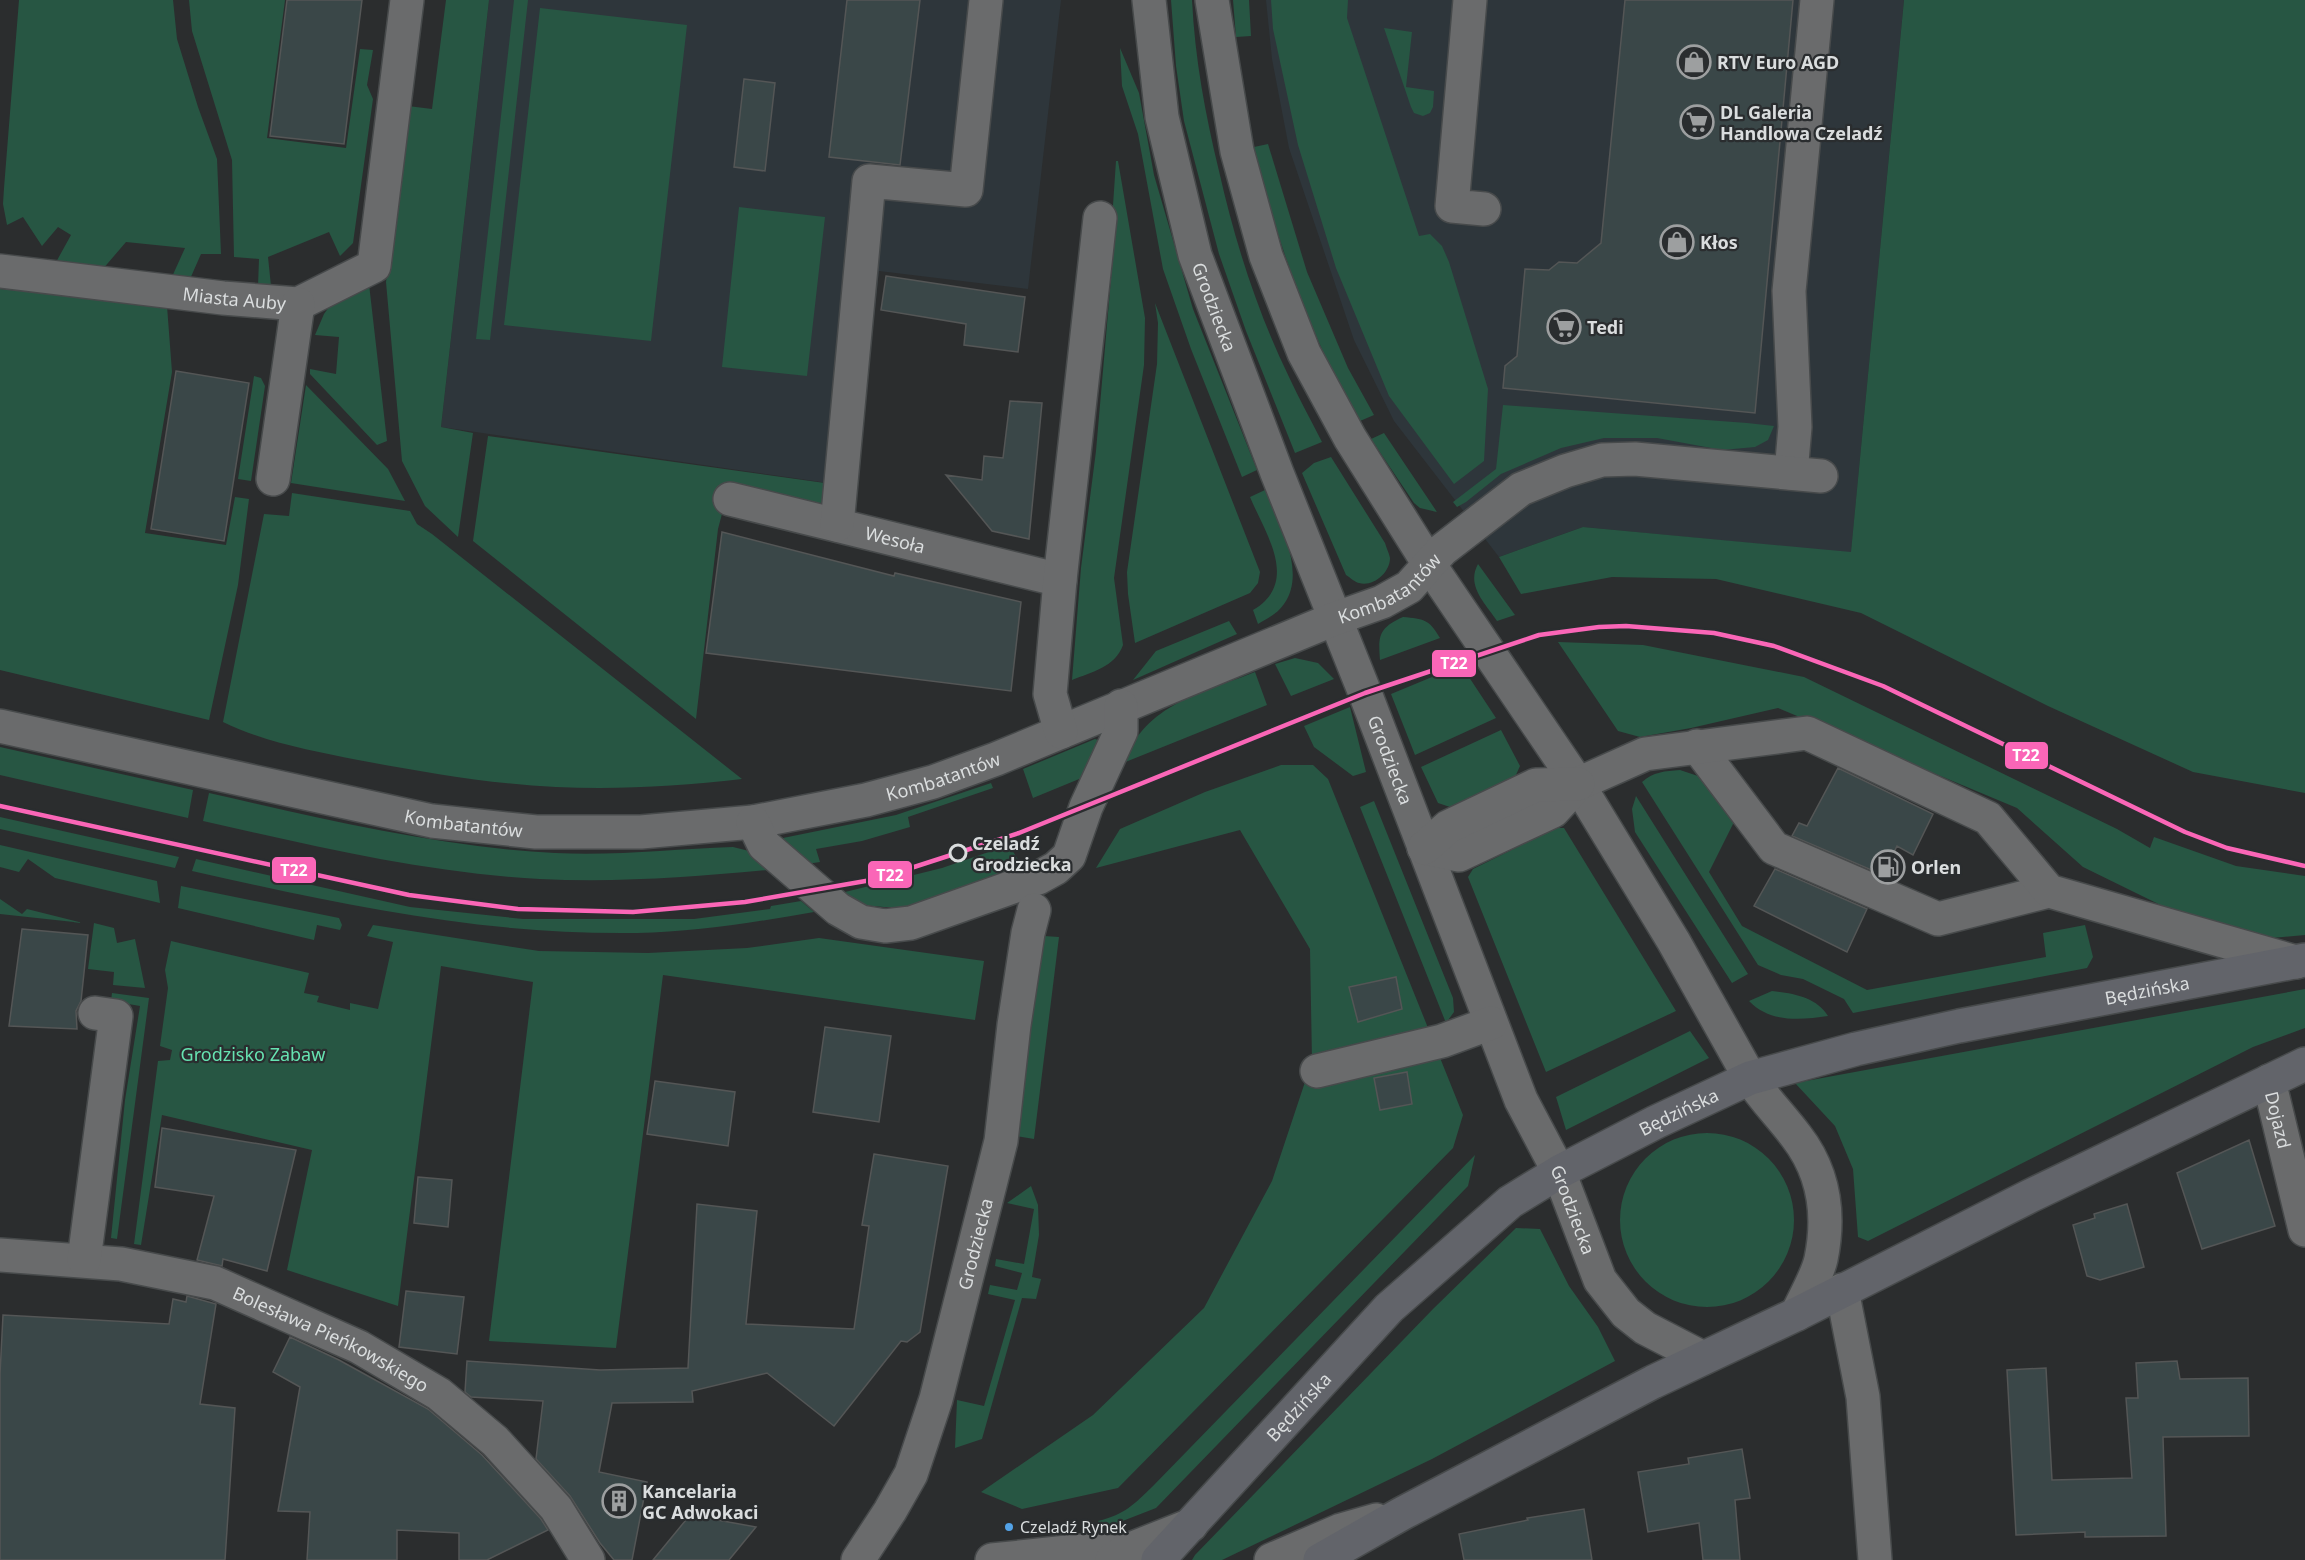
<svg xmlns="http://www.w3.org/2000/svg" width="2305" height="1560" viewBox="0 0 2305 1560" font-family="'Noto Sans',sans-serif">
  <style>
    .built { fill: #2e363b }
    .green { fill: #275643 }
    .building { fill: #3a4748; stroke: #545656; stroke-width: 1.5 }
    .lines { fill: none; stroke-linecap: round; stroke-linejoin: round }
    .minor-casing { stroke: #474a4b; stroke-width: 36 }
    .major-casing { stroke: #474a4b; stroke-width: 36 }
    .minor { stroke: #6a6b6c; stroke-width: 33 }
    .major { stroke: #62646a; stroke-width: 33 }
    .tram-1-casing { stroke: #2a2d2f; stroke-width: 9 }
    .tram-1 { stroke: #fa66b7; stroke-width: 4.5 }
    .stop-dot { fill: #2a2d2f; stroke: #daddde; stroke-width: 3 }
    .bus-dot { fill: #53a3e8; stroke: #2a2d2f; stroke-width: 2 }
    .labels { text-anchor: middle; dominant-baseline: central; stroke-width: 4.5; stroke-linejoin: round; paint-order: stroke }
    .bus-label { font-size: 16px; fill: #daddde; stroke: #2a2d2f; text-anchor: start }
    .poi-label { font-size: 18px; font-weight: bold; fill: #daddde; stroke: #2a2d2f; text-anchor: start }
    .street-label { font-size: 18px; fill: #daddde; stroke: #2a2d2f }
    .stop-label { font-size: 18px; font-weight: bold; fill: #daddde; stroke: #2a2d2f; text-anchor: start }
    .park-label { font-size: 18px; fill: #66e3b1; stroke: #2a2d2f }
    .line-badge { stroke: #2a2d2f; stroke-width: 2 }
    .badge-label { font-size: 16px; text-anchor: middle; font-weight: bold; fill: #fff }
  </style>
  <rect width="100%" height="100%" fill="#2b2d2e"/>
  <path class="built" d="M489 0H1061L1028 289 879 271 856 487 441 427Z
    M1266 0H1904L1851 553 1583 527 1499 557 1394 421 1354 340 1289 148 1272 59Z"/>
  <path class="green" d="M19 0H173L177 39 198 107 217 159 221 254H201L190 279H171L185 248 126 242 102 270 55 264 71 235 58 227 42 246 23 217 7 225 3 204 4 188Z
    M189 0H285L267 138 346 148 360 49 373 50 367 85 373 99 353 243 340 256 329 232 268 257 271 286H258L259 259 234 257 232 160 192 31Z
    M446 0H489L441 427 473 433 458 537 425 506 402 461 386 282 408 106 432 109Z
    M514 0H528L490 340 476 339Z
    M1171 0H1192C1195 59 1205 113 1219 171 1235 242 1257 311 1289 377 1299 399 1311 420 1322 442L1295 453 1246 331 1219 254 1184 121 1176 66Z
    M1233 0H1249L1251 36 1236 37Z
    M1271 0H1348L1347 18 1419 236 1430 234 1442 246 1449 262 1488 389 1484 461 1454 484 1389 396 1336 268 1298 145 1273 29Z
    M1904 0H2305V793L2193 772 2048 706 1861 613 1716 579 1612 577 1521 594 1499 557 1583 527 1851 552Z
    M540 8 687 25 651 341 504 325Z
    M1384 28 1412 32 1406 87 1434 91 1433 107 1430 113 1423 116 1414 113 1411 107Z
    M1120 48 1139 93 1154 175 1193 309 1257 470 1242 477 1191 349 1163 269 1138 134 1122 86Z
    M1268 144 1307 272 1348 368 1374 415 1360 421C1349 399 1336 378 1325 356 1294 288 1271 219 1254 147Z
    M1116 161H1118L1145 318 1144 365 1114 578 1123 645C1115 667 1092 672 1072 680L1081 568 1096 451 1114 244 1112 220Z
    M739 207 825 217 807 376 722 367Z
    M369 284 387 441 377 445 310 374V369L336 374 339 337 315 335 324 314 334 300Z
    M0 289 167 306 172 372 145 533 226 545 235 497 249 499 238 585 209 720 0 670Z
    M1155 303 1260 572 1258 583 1250 593 1135 643 1128 594 1127 572 1157 364 1158 323Z
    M254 376 261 378 265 386 251 481 238 479Z
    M306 385 388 469 405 501 291 483Z
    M1503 405 1747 423 1774 426 1768 440 1755 447 1722 450 1657 438H1604L1561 448 1501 474 1466 502 1457 507 1453 502 1496 469Z
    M1384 433 1437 512 1420 508 1414 503 1371 439Z
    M488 436 832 484 825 507 727 495 718 529 696 719 473 541Z
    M1331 457 1385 543C1386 547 1389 553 1390 558 1390 573 1373 587 1359 583 1354 582 1350 577 1346 575L1302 473 1314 463Z
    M1265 490C1279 522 1307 572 1284 604 1277 614 1268 618 1258 624L1253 610C1300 582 1266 535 1250 497Z
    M292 493 410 511 417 524 432 534 742 779C680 786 619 790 556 787 490 784 423 772 358 760 313 751 264 742 223 722L264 514 289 516Z
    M1478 564 1515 615 1497 621C1485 603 1466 586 1478 564Z
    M1403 617C1424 619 1429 619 1440 638L1380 660C1378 635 1379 628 1403 617Z
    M1229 621 1237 634 1133 680 1156 651Z
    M1558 642 1643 645 1804 677 2117 829 2150 848 2154 837 2236 866 2305 876V935L2272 938 2189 919 2083 867 2017 808 1778 708 1691 728 1640 737 1618 731Z
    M1295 658 1318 663 1334 679 1291 696 1275 664Z
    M1461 665 1496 718 1415 755 1391 694Z
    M1255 672 1267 705 1123 763C1147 703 1200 694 1255 672Z
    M1350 707 1366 772 1353 776 1314 747 1304 726Z
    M1501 730 1520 766 1515 777 1450 807 1438 803 1421 767Z
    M1095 739 1098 740 1084 777 1033 798 1023 769Z
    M0 747 193 790 188 818 0 775Z
    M1281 765H1313L1328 779 1463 1115 1453 1148 1118 1488 1022 1509 981 1492 1093 1415 1204 1308 1272 1181 1312 1061 1310 949 1240 830 1096 868 1120 829 1205 792Z
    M1680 770 1716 782 1737 816 1709 872 1742 926 1867 990 2046 957 2043 933 2085 925 2093 957 2087 968 1853 1013 1844 999 1803 979 1781 975 1758 965 1642 782C1653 772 1665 771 1680 770Z
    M991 783 993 788 908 817 910 827 862 841 816 849 820 862 807 864 782 841 783 838 896 815Z
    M209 793C323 819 438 847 555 853 615 856 674 849 733 847L749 851 768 870C692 877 616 883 540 879 426 873 314 846 203 821Z
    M1636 796 1748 974 1732 983 1635 832 1632 809Z
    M1374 801 1453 998 1454 1012 1446 1023 1360 807Z
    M0 817 179 857 175 868 0 829Z
    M1556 828H1564L1676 1011 1546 1072 1468 877 1473 869Z
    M0 845 157 881 160 903 55 878 28 859 19 872 0 867Z
    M1009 845 1022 866 907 907H884L862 905 841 893 942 868Z
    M196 859 410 907 523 919H694L770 909 771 906 801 901 814 912C756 922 697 932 637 933 481 935 343 905 192 871Z
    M181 886 339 918 342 925 340 930 317 925 314 940 178 908Z
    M0 899 22 914 27 909 83 923 0 914Z
    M94 923 114 928 117 943 135 939 145 988 113 985 114 972 88 969Z
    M373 925 539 951 648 953 747 948 819 938 984 961 975 1020 663 975 616 1348 489 1341 533 982 441 966 398 1306 287 1270 312 1150 162 1115 141 1245 134 1244 158 1061 170 1060 172 1050 160 1046 168 988 165 970 171 941 309 973 304 993 319 996 317 1002 350 1010V1003L378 1009 393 942 367 936Z
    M1044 936 1059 937 1034 1139 1016 1136Z
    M2305 989V1028L2253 1047 1868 1241 1858 1237 1853 1169 1835 1126 1795 1083Z
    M1772 991C1792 993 1817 997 1828 1016 1801 1020 1770 1023 1749 1001Z
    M112 993 149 998 117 1239 111 1238 125 1100 140 1006 111 1001Z
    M1690 1031 1709 1058 1566 1130 1556 1097Z
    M1620 1220a87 87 0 1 1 174 0a87 87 0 1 1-174 0Z
    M1475 1155 1468 1186 1156 1508 1102 1529 1098 1521C1126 1514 1133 1505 1153 1486Z
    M1031 1186 1038 1205 1039 1235 1032 1277 1041 1279 1036 1299 1022 1298 982 1439 955 1448 957 1400 984 1406 1015 1300 988 1294 990 1285 1017 1290 1022 1273 995 1266 996 1259 1024 1264 1034 1209 1007 1203Z
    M1516 1228 1540 1229 1569 1286 1598 1327 1615 1361 1432 1459 1222 1560H1192L1195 1555 1433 1309Z"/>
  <path class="building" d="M287 0H362L344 144 270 136Z
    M847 0H920L900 165 829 157Z
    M1625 0H1793L1755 413 1503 388 1505 366 1517 356 1525 269 1549 270 1559 262 1577 263 1601 243Z
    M744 79 775 83 765 171 734 167Z
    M886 276 1025 297 1018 352 964 345 966 324 881 310Z
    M176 371 249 383 224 541 151 529Z
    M1010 401 1042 403 1029 539 992 531 946 475 982 480 984 456 1003 458Z
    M722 532 894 576 895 573 1021 602 1011 691 706 653Z
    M1838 768 1933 814 1913 855 1897 846 1883 875 1792 836 1799 823 1807 826Z
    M1775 869 1867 909 1847 952 1754 906Z
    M22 929 88 935 81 1001 76 1011 77 1029 9 1026Z
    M1396 977 1402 1009 1358 1022 1349 987Z
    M825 1027 891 1036 879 1122 813 1112Z
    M1407 1072 1412 1104 1380 1110 1374 1078Z
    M655 1081 735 1092 728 1146 647 1134Z
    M162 1128 296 1150 267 1271 223 1259 222 1266 197 1260 214 1196 155 1187Z
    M2249 1140 2275 1226 2202 1249 2177 1173Z
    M874 1154 948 1166 920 1332 907 1342 901 1341 834 1426 767 1373 692 1391 693 1402 612 1403 599 1472 647 1482 632 1560H614L600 1543 570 1496 536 1459 543 1401 471 1397 465 1392 467 1361 600 1370 688 1368 697 1204 757 1211 746 1324 854 1329 869 1226 862 1225Z
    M418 1177 452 1180 448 1227 414 1223Z
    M2127 1204 2144 1267 2100 1280 2087 1276 2073 1225 2095 1218 2094 1214Z
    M406 1291 464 1297 457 1354 399 1347Z
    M187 1296 216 1304 200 1404 235 1408 225 1560H0V1374L3 1315 169 1324 173 1299 186 1302Z
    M290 1337 339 1360 428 1409 482 1455 541 1519 548 1530 487 1560H459V1533L397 1530V1560H307L310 1512 278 1511 300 1387 273 1372Z
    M2177 1361 2180 1379 2248 1378 2249 1436 2163 1437 2166 1536 2085 1537V1532L2016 1535 2007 1370 2046 1368 2052 1480 2132 1478 2126 1398H2138L2136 1363Z
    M1742 1449 1750 1498 1735 1500 1740 1560H1703L1699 1523 1648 1532 1638 1472 1689 1464 1688 1458Z
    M1584 1509 1592 1560H1464L1459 1534 1528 1520 1527 1518Z
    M690 1515 756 1527 729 1560H653Z"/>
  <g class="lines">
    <defs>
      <g id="minor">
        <path id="s1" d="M1149 0 1162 117 1195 255 1277 473 1365 693 1521 1100 1559 1172 1600 1280 1626 1313 1645 1328 1703 1358"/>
        <path d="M1212 0 1237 151 1266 256 1304 353 1350 438 1429 564 1578 784 1674 942 1750 1078C1764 1099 1781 1116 1796 1136 1824 1172 1830 1215 1821 1259 1817 1277 1805 1296 1797 1314"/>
        <path d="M1470 0 1452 206 1484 209"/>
        <path id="s2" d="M0 271 223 298 298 304 374 266 407 0"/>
        <path d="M1791 473 1795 427 1789 291 1817 0"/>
        <path d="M273 479 298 304"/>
        <path id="s3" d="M730 499 1060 580"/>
        <path d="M837 525 869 181 966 190 986 0"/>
        <path id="s4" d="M0 726 432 821 536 832H641L753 822 866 800 933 782 996 759 1334 619 1382 602 1409 587 1442 550 1521 489 1565 471 1602 460 1635 459 1821 476"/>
        <path d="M1061 732 1050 694 1060 580 1100 218"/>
        <path d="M1697 746 1774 848 1938 919 2049 891"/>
        <path d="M753 822 764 845 838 909 861 922 885 926 911 923 1038 878 1056 868 1069 856 1086 807 1121 731V706"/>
        <path d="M1424 848 1459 855 1553 811 1578 784 1645 754 1807 733 1988 818 2049 891 2296 962"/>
        <path d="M1424 848 1448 827 1536 785 1578 784"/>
        <path d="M1317 1071 1442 1041 1491 1023"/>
        <path id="s5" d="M2269 1081 2305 1230"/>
        <path id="s6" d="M0 1255 121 1264 215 1283 359 1347 439 1394 495 1441 556 1508 588 1560"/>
        <path d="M84 1260 116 1016 95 1013"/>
        <path d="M1842 1290 1863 1397 1875 1560"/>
        <path id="s7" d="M858 1560 890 1511 911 1474 936 1399 1001 1141 1014 1025 1028 933 1034 910"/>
        <path d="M992 1560 1077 1551 1123 1552"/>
        <path d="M1112 1560 1123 1552 1191 1525"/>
        <path d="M1271 1560 1341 1530 1376 1520"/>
      </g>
      <g id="major">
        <path id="s8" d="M1158 1560 1389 1308 1510 1202 1559 1172 1656 1122 1750 1078 1856 1049 1959 1026 2305 960"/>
        <path d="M1320 1560 1403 1513 1653 1382 1797 1314 2030 1196 2305 1064"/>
      </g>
    </defs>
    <use href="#minor" class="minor-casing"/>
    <use href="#major" class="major-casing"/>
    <use href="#minor" class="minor"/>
    <use href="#major" class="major"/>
    <defs>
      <path id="tram-1" d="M0 806 409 895 518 909 633 912 745 902 877 879 1019 833 1365 693 1539 635 1599 627 1626 626 1714 633 1774 646 1883 686 2185 832 2227 848 2305 866"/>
    </defs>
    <use href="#tram-1" class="tram-1-casing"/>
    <use href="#tram-1" class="tram-1"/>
  </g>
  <defs>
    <symbol id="shop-ring" viewBox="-11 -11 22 22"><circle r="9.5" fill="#2a2d2f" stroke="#9d9fa0" stroke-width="1.5"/><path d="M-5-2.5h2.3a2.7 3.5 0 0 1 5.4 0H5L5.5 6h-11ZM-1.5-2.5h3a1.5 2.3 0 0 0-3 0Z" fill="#9d9fa0"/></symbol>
    <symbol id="supermarket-ring" viewBox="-11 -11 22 22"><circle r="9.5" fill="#2a2d2f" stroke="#9d9fa0" stroke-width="1.5"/><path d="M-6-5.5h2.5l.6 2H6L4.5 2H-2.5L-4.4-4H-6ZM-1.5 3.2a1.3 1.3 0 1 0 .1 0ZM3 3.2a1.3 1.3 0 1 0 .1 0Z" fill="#9d9fa0"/></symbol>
    <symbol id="fuel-ring" viewBox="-11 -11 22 22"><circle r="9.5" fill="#2a2d2f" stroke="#9d9fa0" stroke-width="1.5"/><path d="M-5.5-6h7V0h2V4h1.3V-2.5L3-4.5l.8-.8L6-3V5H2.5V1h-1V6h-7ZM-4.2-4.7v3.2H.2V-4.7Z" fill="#9d9fa0"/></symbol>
    <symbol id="building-ring" viewBox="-11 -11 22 22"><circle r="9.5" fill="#2a2d2f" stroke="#9d9fa0" stroke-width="1.5"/><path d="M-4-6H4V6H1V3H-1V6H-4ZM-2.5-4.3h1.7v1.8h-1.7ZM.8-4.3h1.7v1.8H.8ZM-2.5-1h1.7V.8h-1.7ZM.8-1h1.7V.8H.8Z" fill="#9d9fa0"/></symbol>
  </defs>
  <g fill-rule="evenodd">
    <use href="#shop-ring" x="1675" y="43" width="38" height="38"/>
    <use href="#supermarket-ring" x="1678" y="103" width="38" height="38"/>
    <use href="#shop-ring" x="1658" y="223" width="38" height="38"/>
    <use href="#supermarket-ring" x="1545" y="308" width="38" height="38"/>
    <use href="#fuel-ring" x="1869" y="848" width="38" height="38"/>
    <use href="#building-ring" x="600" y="1482" width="38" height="38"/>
  </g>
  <circle class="stop-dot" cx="958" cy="853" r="8"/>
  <circle class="bus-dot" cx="1009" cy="1527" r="5"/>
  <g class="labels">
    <g class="bus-label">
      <text x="1020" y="1527">Czeladź Rynek</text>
    </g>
    <g class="poi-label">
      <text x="1717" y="62">RTV Euro AGD</text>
      <text x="1720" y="112">DL Galeria<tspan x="1720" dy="21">Handlowa Czeladź</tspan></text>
      <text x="1700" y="242">Kłos</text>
      <text x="1587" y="327">Tedi</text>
      <text x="1911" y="867">Orlen</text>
      <text x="642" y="1491">Kancelaria<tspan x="642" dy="21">GC Adwokaci</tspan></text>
    </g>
    <g class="street-label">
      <text stroke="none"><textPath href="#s2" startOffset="236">Miasta Auby</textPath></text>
      <text stroke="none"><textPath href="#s1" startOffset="315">Grodziecka</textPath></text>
      <text stroke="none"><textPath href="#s3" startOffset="170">Wesoła</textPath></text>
      <text stroke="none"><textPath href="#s4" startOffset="1446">Kombatantów</textPath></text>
      <text stroke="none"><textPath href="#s1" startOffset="801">Grodziecka</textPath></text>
      <text stroke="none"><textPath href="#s4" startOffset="960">Kombatantów</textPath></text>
      <text stroke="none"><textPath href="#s4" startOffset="474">Kombatantów</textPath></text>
      <text stroke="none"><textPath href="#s8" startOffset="1180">Będzińska</textPath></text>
      <text stroke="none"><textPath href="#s8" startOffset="694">Będzińska</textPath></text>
      <text stroke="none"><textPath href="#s5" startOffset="40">Dojazd</textPath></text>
      <text stroke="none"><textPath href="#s1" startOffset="1287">Grodziecka</textPath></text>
      <text stroke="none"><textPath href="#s7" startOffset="340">Grodziecka</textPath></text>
      <text stroke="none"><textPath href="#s6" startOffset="346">Bolesława Pieńkowskiego</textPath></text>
      <text stroke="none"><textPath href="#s8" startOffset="208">Będzińska</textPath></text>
    </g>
    <g class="stop-label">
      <text x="972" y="843">Czeladź<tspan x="972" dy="21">Grodziecka</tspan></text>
    </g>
    <g class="park-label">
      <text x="253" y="1054">Grodzisko Zabaw</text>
    </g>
  </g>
  <g class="line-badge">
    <rect x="1431" y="649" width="46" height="29" rx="6" fill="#fa66b7"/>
    <rect x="2004" y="741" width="45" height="29" rx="6" fill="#fa66b7"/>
    <rect x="271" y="856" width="46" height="28" rx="6" fill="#fa66b7"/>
    <rect x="867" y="860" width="46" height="29" rx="6" fill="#fa66b7"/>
  </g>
  <g class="badge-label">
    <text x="1454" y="669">T22</text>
    <text x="2026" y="761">T22</text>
    <text x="294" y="876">T22</text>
    <text x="890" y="881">T22</text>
  </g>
</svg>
